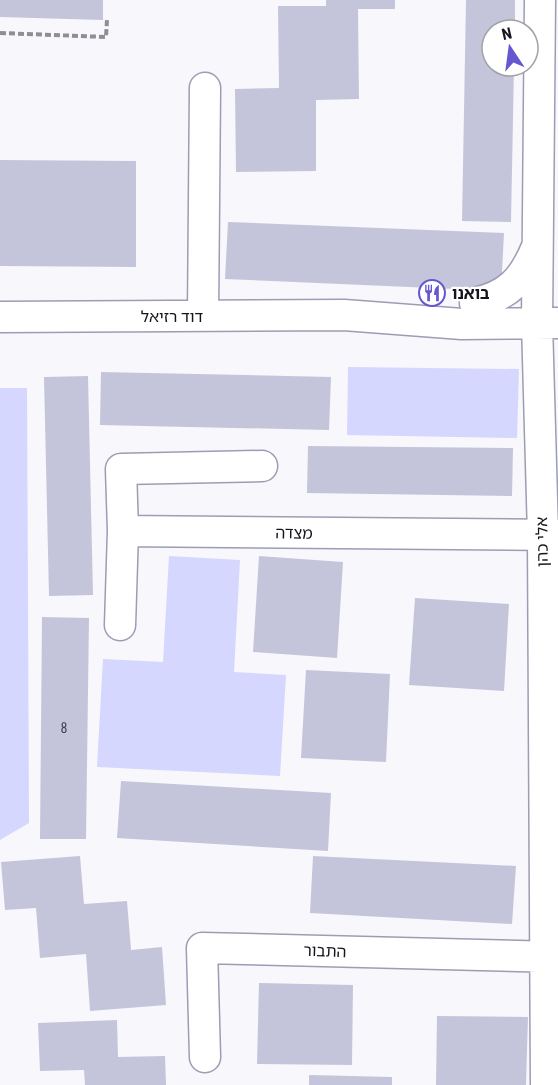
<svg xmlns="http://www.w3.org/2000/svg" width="558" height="1085" viewBox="0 0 558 1085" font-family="'Roboto Condensed','Noto Sans Hebrew',sans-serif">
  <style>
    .park { fill: #d5d7fe }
    .building { fill: #c4c5db }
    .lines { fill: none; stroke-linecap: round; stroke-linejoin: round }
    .minor-casing { stroke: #9c9db3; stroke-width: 33 }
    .path { stroke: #8e8e94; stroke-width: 4; stroke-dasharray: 6 3; stroke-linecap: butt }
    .minor { stroke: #fff; stroke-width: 30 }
    .labels { text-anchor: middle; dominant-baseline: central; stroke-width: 4.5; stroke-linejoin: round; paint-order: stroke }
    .number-label { font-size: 14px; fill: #41414c }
    .poi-label { font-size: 16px; font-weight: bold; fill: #15151d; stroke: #fff; text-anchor: start }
    .street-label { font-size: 16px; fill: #15151d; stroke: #fff }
  </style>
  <rect width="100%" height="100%" fill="#f7f7fc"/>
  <path class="park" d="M348 367 519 369 517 438 347 435Z
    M0 388H27L29 823 0 840Z
    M169 556 240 560 234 672 286 675 280 776 97 767 103 659 163 662Z"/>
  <path class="building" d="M0 0H103V20L0 17Z
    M326 0H395V9H358L359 99 316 100V171L236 172 235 89 279 88 278 6H326Z
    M466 0H515V30H492V66H514L511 222 462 221Z
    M0 160 136 161V267L0 266Z
    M228 222 504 233 501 291 225 279Z
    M101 372 331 377 329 430 100 425Z
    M88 376 93 595 49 596 44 377Z
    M308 446 513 448 512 496 307 493Z
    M259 556 343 562 337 658 253 652Z
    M415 598 509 604 504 691 409 685Z
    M42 617 89 618 86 839H40Z
    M306 670 390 674 386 762 301 758Z
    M121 781 331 793 328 851 117 838Z
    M80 856 84 904 127 901 131 950 162 947 166 1005 90 1011 86 954 40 958 36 908 5 910 1 862Z
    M313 856 516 866 512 924 310 913Z
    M259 983 353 985 352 1065 257 1064Z
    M437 1016 528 1017 526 1085H436Z
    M117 1020 118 1057 165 1056 166 1085H85L84 1070 40 1071 38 1023Z
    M309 1075 392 1077V1085H309Z"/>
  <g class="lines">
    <defs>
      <path id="minor" d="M540 0 537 323 543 535 546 1085
        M475 303C508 296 523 280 536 249
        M203 316 205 88
        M0 317 344 315 462 324 558 323
        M123 531 121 469 262 466
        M120 625 123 531 558 535
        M205 1057 202 948 558 957"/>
    </defs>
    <use href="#minor" class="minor-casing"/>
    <path class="path" d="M0 33 106 37 107 20"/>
    <use href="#minor" class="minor"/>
  </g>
  <defs>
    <symbol id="restaurant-ring" viewBox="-11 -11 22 22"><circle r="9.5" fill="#fff" stroke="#6557d0" stroke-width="1.5"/><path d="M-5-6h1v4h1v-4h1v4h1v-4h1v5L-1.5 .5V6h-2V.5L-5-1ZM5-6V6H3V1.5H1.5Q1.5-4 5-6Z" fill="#6557d0"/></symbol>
  </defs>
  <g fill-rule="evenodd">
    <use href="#restaurant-ring" x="417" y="278" width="30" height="30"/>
  </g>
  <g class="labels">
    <g class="number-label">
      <text x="64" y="728">8</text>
    </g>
    <g class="poi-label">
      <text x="452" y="293">בואנו</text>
    </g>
    <g class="street-label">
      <text x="172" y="316">דוד רזיאל</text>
      <text transform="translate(294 533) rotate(1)">מצדה</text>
      <text transform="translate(542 542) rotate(-91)">אלי כהן</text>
      <text transform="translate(325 951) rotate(2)">התבור</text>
    </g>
  </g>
  <g transform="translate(510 48) rotate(347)"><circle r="28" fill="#ffffff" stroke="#a1a1a5" stroke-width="1.5"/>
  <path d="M0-4.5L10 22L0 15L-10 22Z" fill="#6557d0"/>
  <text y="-9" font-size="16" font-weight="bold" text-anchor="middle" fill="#15151d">N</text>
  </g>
</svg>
